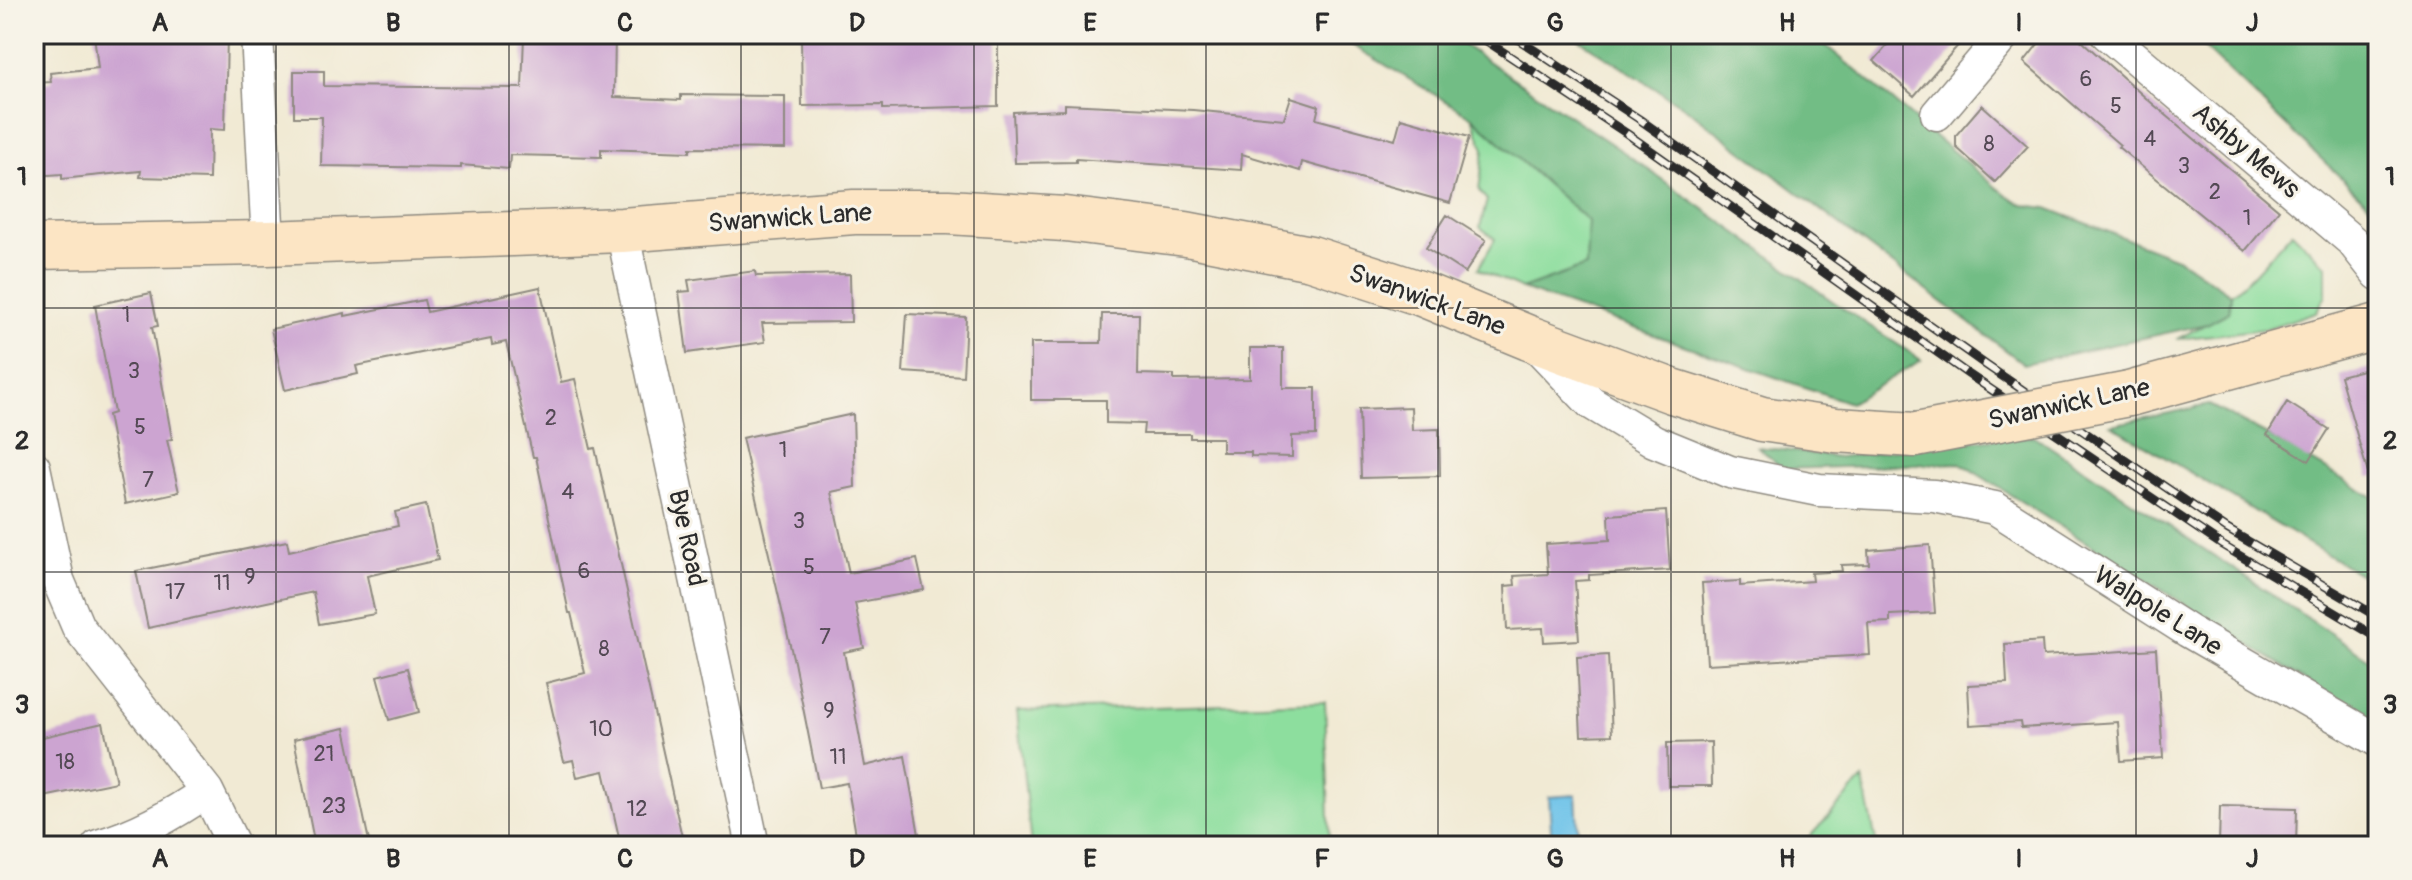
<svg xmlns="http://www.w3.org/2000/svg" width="2412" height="880" viewBox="0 0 2412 880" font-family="Pangolin,sans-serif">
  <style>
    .green { fill: #8dde9e; stroke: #5c8464; stroke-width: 2 }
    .forest { fill: #72bd85; stroke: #4e7458; stroke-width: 2 }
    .water { fill: #6cc2e9; stroke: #4c768a; stroke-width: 2 }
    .building { fill: #cca4d1 }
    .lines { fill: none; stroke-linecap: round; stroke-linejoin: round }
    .street-casing { stroke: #8e8a80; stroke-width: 35 }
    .secondary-casing { stroke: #8e8a80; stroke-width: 47 }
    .street { stroke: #fff; stroke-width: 32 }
    .secondary { stroke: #fce5c4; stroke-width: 44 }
    .rail-casing { stroke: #2b2b2b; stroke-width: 9 }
    .rail { stroke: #f7f3e8; stroke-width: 6; stroke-dasharray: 18; stroke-linecap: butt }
    .secondary-bridge-casing { stroke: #8e8a80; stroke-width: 47; stroke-linecap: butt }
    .secondary-bridge { stroke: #fce5c4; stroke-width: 44 }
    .grid { fill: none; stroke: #2b2b2b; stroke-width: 2; stroke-opacity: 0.55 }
    .labels { text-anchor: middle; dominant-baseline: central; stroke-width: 6; stroke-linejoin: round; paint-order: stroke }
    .number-label { font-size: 22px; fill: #534954 }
    .street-label { font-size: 26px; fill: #2b2b2b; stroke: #f7f3e8 }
    .neatline { fill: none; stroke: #2b2b2b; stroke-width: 3 }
    .grid-label { font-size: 26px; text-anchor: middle; font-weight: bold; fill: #2b2b2b }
  </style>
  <rect width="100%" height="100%" fill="#f7f3e8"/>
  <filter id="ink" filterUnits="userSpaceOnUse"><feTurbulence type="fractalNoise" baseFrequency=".0125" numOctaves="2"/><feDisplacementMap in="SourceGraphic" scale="16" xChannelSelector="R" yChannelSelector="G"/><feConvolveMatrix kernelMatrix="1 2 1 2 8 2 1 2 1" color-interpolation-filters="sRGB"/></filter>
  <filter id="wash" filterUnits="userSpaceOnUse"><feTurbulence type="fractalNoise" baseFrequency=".006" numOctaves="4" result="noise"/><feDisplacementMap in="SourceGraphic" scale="32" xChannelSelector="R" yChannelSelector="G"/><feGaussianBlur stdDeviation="1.8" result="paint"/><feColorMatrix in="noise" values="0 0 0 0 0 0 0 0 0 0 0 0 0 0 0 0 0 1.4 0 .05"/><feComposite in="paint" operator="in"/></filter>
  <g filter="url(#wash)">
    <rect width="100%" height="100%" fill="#f1ead4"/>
    <path class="green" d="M1472 117 1588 221 1586 266 1522 289 1478 269 1495 239 1480 227 1487 200 1479 191 1484 149Z
      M2292 232 2326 266V295L2316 312 2265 329 2177 339 2229 312 2231 294 2253 275Z
      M1325 702 1330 846H1031L1017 711Z
      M1863 779 1877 846H1802V845Z"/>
    <path class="forest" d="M1334 34H1447L1625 153 1831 300 1921 360 1850 403 1522 289 1586 266 1588 221 1472 117Z
      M1571 34H1812L1997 188 2023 205 2047 208 2179 259 2231 294 2229 312 2207 324 2024 364 1687 109Z
      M2190 34H2378V213Z
      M2209 405 2267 435 2378 500V585L2111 425Z
      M2034 436 2378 665V726L1960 463 1783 469 1758 447 1839 457 1948 443Z"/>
    <path class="water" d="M1576 795 1579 846H1552L1549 797Z"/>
    <g id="blocks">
      <path class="building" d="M94 34H227L225 130 210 129 209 179 140 177 141 171 62 179V174L34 176V83L51 82 50 73 98 68Z
        M615 34 614 97 681 100V95L785 96V149L690 148V152L601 149V157L510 155 509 169 461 165V168L321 166 322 117H294V71H324V86L522 88 524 36Z
        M883 34H998V106L883 109V105L802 106 801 36Z
        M1897 34H1968L1914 96 1874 61Z
        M2046 34H2074L2147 99 2279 210 2245 251 2118 147 2120 145 2024 62Z
        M1291 97 1319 106 1316 119 1395 140 1401 118 1469 137 1450 203 1302 162 1300 171 1242 154 1241 170 1076 159V162L1015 163 1013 112 1065 110V104L1193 110 1284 119Z
        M1982 105 2028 146 1995 182 1956 147V135Z
        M1447 215 1486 240 1465 273 1426 248Z
        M755 271 756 276 850 274 851 322 762 323 765 342 687 353 679 292 690 291 688 280Z
        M540 287 561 382 575 379 591 449 595 448 684 846H621L604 771 577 777 573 760 564 762 546 683 585 673 571 613H569L536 457H533L506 342 492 345 491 339 356 366 358 374 285 390 271 329 345 313V316L424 300 427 312Z
        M151 293 158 326 152 327 172 439 167 440 179 492 125 504 108 415 114 413 95 305Z
        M907 314 966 317 963 376 903 372Z
        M1102 314H1139L1138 374 1174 375V380L1250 379V348H1283V388H1316V435L1292 436V457L1251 456V452H1222V438H1190V434H1143L1144 424 1106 423V400H1031V343H1101Z
        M2378 366V476L2369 477 2340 376Z
        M2287 402 2329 429 2309 461 2267 435Z
        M1411 407 1412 430 1439 429 1440 476 1361 478 1359 409Z
        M853 414 855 487 831 492 849 573 917 559 924 590 855 603 864 648 844 652 865 766 905 756 921 846H858L847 783 819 788 794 662 742 438Z
        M426 505 438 560 367 576 375 614 319 624 313 592 148 628 136 571 287 541 289 551 398 526 395 512Z
        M1666 511 1670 570 1589 575V580L1575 581 1579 640 1544 642 1543 628 1507 630 1505 586 1515 585 1514 576 1548 574 1546 544 1610 540 1609 515Z
        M1930 545 1935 613 1890 615V622L1868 623 1870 655 1707 664 1702 583 1740 581V586L1812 581 1811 573 1842 571 1841 565 1869 564 1868 550Z
        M2042 641 2043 656 2156 649 2163 758 2121 761 2118 722 2021 728 2020 722 1970 725 1968 685 2007 683 2005 644Z
        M1608 655 1612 735 1581 736 1577 657Z
        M408 668 419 712 389 720 377 676Z
        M103 723 116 782 34 799V739Z
        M345 728 370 846H315L294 739Z
        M1711 742 1712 786H1668L1667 743Z
        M2220 806 2297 808 2296 846H2219Z"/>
    </g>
  </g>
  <g filter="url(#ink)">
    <use href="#blocks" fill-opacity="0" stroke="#8e8a80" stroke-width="2"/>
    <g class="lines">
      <defs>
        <path id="street" d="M257 34 268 243
          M2107 34 2352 241 2378 274
          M1937 114 2005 34
          M622 230 753 846
          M1534 343 1591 403 1654 441 1730 472 1819 490 1934 496 1995 508 2188 631 2378 741
          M34 467 58 580 78 627 207 791 234 846
          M98 846C139 834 173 815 207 791"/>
        <path id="secondary" d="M34 247 268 243 622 230 854 212H948L1065 219 1186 234 1311 258 1422 294 1529 338 1672 391 1762 419 1836 430 1916 435
          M2129 394 2378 326"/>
      </defs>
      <use href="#street" class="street-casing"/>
      <use href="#secondary" class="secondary-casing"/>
      <use href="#street" class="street"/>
      <use href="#secondary" class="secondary"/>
      <defs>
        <path id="rail" d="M1476 34 1626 133 1968 374 2222 545 2378 638
          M1510 34 1639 119 1986 365 2227 529 2378 617"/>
      </defs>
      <use href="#rail" class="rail-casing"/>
      <use href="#rail" class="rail"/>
      <defs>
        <path id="secondary-bridge" d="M1916 435 2129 394"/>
      </defs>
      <use href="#secondary-bridge" class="secondary-bridge-casing"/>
      <use href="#secondary-bridge" class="secondary-bridge"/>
    </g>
  </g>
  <path class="grid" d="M276 34V846M509 34V846M741 34V846M974 34V846M1206 34V846M1438 34V846M1671 34V846M1903 34V846M2136 34V846M34 308H2378M34 572H2378"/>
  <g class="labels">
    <g class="number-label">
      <text x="2086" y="79">6</text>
      <text x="2116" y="106">5</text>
      <text x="2150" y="139">4</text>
      <text x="1989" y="144">8</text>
      <text x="2184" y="166">3</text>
      <text x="2215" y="192">2</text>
      <text x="2247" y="218">1</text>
      <text x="126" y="315">1</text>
      <text x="134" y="371">3</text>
      <text x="551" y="418">2</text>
      <text x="140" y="427">5</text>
      <text x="783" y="450">1</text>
      <text x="148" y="480">7</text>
      <text x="568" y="492">4</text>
      <text x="799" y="521">3</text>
      <text x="809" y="567">5</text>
      <text x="584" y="571">6</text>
      <text x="250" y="577">9</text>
      <text x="222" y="583">11</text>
      <text x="175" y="592">17</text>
      <text x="825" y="637">7</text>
      <text x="604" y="649">8</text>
      <text x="829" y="711">9</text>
      <text x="601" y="729">10</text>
      <text x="324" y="754">21</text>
      <text x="838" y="757">11</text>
      <text x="65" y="762">18</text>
      <text x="334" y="806">23</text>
      <text x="637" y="809">12</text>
    </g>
    <g class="street-label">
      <text transform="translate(2246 151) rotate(40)">Ashby Mews</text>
      <text transform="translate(790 218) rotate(-4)">Swanwick Lane</text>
      <text transform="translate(1427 300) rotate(20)">Swanwick Lane</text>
      <text transform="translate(2069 404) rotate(-12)">Swanwick Lane</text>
      <text transform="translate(687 538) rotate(78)">Bye Road</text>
      <text transform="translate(2158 611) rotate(32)">Walpole Lane</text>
    </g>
  </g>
  <rect width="2412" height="880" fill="none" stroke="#f7f3e8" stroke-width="88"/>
  <rect x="44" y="44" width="2324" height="792" class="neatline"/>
  <g class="grid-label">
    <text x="160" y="31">A</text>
    <text x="393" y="31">B</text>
    <text x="625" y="31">C</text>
    <text x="857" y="31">D</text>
    <text x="1090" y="31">E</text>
    <text x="1322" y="31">F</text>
    <text x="1555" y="31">G</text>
    <text x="1787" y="31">H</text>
    <text x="2019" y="31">I</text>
    <text x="2252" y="31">J</text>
    <text x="22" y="185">1</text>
    <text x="2390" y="185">1</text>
    <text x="22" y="449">2</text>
    <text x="2390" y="449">2</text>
    <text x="22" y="713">3</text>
    <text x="2390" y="713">3</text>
    <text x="160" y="867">A</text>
    <text x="393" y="867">B</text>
    <text x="625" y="867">C</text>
    <text x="857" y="867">D</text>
    <text x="1090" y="867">E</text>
    <text x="1322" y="867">F</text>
    <text x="1555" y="867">G</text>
    <text x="1787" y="867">H</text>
    <text x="2019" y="867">I</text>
    <text x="2252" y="867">J</text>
  </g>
</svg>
